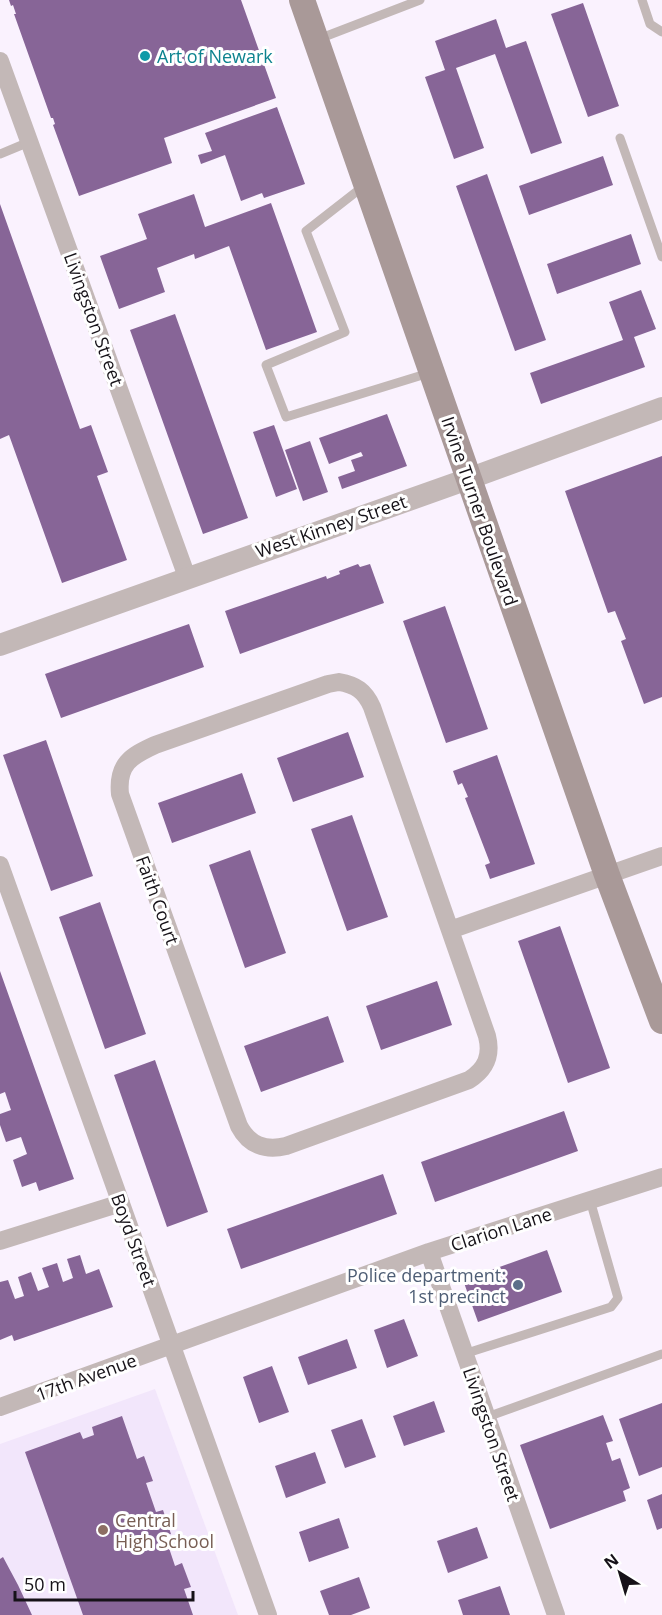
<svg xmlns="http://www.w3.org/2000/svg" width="662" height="1615" viewBox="0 0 662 1615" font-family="'Open Sans',sans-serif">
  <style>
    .education { fill: #f2e6fb }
    .building { fill: #876597 }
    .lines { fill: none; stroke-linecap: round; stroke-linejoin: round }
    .service { stroke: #c3b8b7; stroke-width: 9 }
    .minor { stroke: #c3b8b7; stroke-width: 18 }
    .tertiary { stroke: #c3b8b7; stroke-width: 22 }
    .secondary { stroke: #a99998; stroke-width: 26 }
    .culture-dot { fill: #0f9aa8; stroke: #fff; stroke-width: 2 }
    .service-dot { fill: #5c6f8a; stroke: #fff; stroke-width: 2 }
    .education-dot { fill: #8d6e63; stroke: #fff; stroke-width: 2 }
    .labels { text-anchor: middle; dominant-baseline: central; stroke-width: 6; stroke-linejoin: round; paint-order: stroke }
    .culture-label { font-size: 18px; fill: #0d838f; stroke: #fff; text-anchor: start }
    .street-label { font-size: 18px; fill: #161218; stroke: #fff }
    .service-label { font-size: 18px; fill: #4e5e75; stroke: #fff; text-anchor: end }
    .education-label { font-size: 18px; fill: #785e54; stroke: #fff; text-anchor: start }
  </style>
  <rect width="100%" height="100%" fill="#faf2fe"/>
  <path class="education" d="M155 1389 238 1615H0V1444Z"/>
  <path class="building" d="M9 0H241L276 98 164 138 172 163 79 196 53 125 55 124 53 118H51L14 14H16L13 5 11 6Z
    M583 3 619 106 588 117 551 14Z
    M496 19 506 48 526 41 562 143 531 154 495 54 456 68 484 148 454 159 425 77 445 70 435 41Z
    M277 107 305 184 264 198 262 193 241 201 225 155 201 164 198 155 212 151 205 133Z
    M603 156 613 185 529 215 519 186Z
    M487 174 546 340 515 351 456 186Z
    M194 194 205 227 271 203 317 332 266 350 229 246 195 259 194 254 157 268 165 292 119 309 100 256 147 239 138 214Z
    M0 204 80 429 91 425 108 472 97 476 127 560 62 583 9 435 0 439Z
    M631 234 641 264 557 294 547 264Z
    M641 290 656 329 634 337 645 367 541 404 530 373 623 340 609 302Z
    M175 314 248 518 203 534 130 330Z
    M387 414 407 466 342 489 338 477 355 471 351 460 363 456 361 452 329 464 319 438Z
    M274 425 297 489 276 497 253 432Z
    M310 441 328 492 303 501 285 450Z
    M662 456V697L644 704 621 641 626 639 615 611 608 613 565 491Z
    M358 564 360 567 370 564 384 603 240 654 225 611 326 576 327 579 340 574 339 571Z
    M445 606 488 729 446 743 403 621Z
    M189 624 204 667 61 718 45 674Z
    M348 732 364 777 293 802 277 758Z
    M46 740 93 876 51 891 3 755Z
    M497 755 535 864 490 879 485 865 490 863 465 798 468 797 462 783 458 785 453 771Z
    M242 773 256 813 172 843 158 803Z
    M352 815 388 917 347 931 311 829Z
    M250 850 286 953 245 968 209 865Z
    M100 902 146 1034 105 1049 59 917Z
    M560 926 610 1068 568 1083 518 941Z
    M0 971 74 1179 39 1191 36 1182 22 1187 13 1160 27 1154 21 1137 6 1142 0 1125V1114L11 1110 5 1092 0 1094Z
    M437 981 452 1025 381 1050 366 1006Z
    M328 1016 344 1062 261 1092 244 1046Z
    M155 1060 208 1212 167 1227 114 1075Z
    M564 1111 578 1151 435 1202 421 1162Z
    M383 1174 397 1214 241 1269 227 1229Z
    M547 1250 562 1292 478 1322 463 1280Z
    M80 1255 86 1274 99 1269 113 1307 14 1341 12 1335 0 1340V1282L8 1280 15 1299 24 1296 18 1277 31 1272 38 1291 49 1287 42 1268 57 1263 63 1282 73 1278 67 1259Z
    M404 1319 418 1356 387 1368 374 1330Z
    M347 1339 357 1368 308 1385 298 1357Z
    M272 1366 289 1412 259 1423 243 1377Z
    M434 1401 445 1432 404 1446 393 1416Z
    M662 1403V1467L639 1476 619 1419Z
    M603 1415 613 1441 606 1443 612 1461 620 1458 630 1488 623 1491 626 1501 550 1529 520 1445Z
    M122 1416 137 1459 144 1456 153 1481 146 1483 156 1512 163 1510 171 1534 165 1536 175 1566 182 1563 191 1587 184 1589 193 1615H83L25 1452 80 1432 83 1439 94 1435 92 1427Z
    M362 1419 376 1457 345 1468 331 1430Z
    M315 1452 326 1483 286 1498 275 1466Z
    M662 1494V1528L657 1530 647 1500Z
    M339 1518 349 1548 309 1562 299 1532Z
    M477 1527 488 1558 448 1573 437 1541Z
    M3 1557 18 1585 32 1615H0V1559Z
    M359 1577 370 1608 351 1615H329L320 1591Z
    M500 1586 510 1615H463L458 1600Z"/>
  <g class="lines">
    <path class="service" d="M642 0 650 24 662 32
      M316 40 420 0
      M620 138 662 257
      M0 154 29 142
      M365 185 306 231 345 332 266 365 286 417 429 373
      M464 1354 611 1307 618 1298 590 1200
      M487 1417 662 1354"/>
    <path class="minor" d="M0 61 187 577
      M339 682C356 685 365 691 372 707L487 1036C492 1056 486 1069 469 1080L286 1146C265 1151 249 1145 239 1126L120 794C117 764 131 756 155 745L328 684Z
      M0 865 268 1615
      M450 930 662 856
      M0 1241 121 1203
      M429 1252 556 1615
      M0 1407 429 1252 662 1177"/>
    <path class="tertiary" d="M0 645 468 479 662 408"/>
    <path class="secondary" d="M302 0 607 875 662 1021"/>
  </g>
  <circle class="culture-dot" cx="145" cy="56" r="6"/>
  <circle class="service-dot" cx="518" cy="1285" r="6"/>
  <circle class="education-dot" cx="103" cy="1530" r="6"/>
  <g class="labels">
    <g class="culture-label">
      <text x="157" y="56">Art of Newark</text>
    </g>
    <g class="street-label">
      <text transform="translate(94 319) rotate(70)">Livingston Street</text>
      <text transform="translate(480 511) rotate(71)">Irvine Turner Boulevard</text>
      <text transform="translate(331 526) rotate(-19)">West Kinney Street</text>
      <text transform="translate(158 900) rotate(70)">Faith Court</text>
      <text transform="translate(501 1229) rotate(-18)">Clarion Lane</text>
      <text transform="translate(134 1240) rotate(70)">Boyd Street</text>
      <text transform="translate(86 1377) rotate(-20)">17th Avenue</text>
      <text transform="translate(492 1434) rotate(71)">Livingston Street</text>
    </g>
    <g class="service-label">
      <text x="506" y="1275">Police department:<tspan x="506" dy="21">1st precinct</tspan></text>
    </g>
    <g class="education-label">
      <text x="115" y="1520">Central<tspan x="115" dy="21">High School</tspan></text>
    </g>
  </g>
  <g transform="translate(620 1573) rotate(323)" stroke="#ffffff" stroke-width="4.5" paint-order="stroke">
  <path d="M0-4.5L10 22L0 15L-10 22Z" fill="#161218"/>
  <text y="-9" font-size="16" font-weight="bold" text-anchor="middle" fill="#161218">N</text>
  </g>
  <path d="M15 1591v9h178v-9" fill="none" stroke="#161218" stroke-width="3"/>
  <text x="24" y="1591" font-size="18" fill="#161218" stroke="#ffffff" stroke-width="4.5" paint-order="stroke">50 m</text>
</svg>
